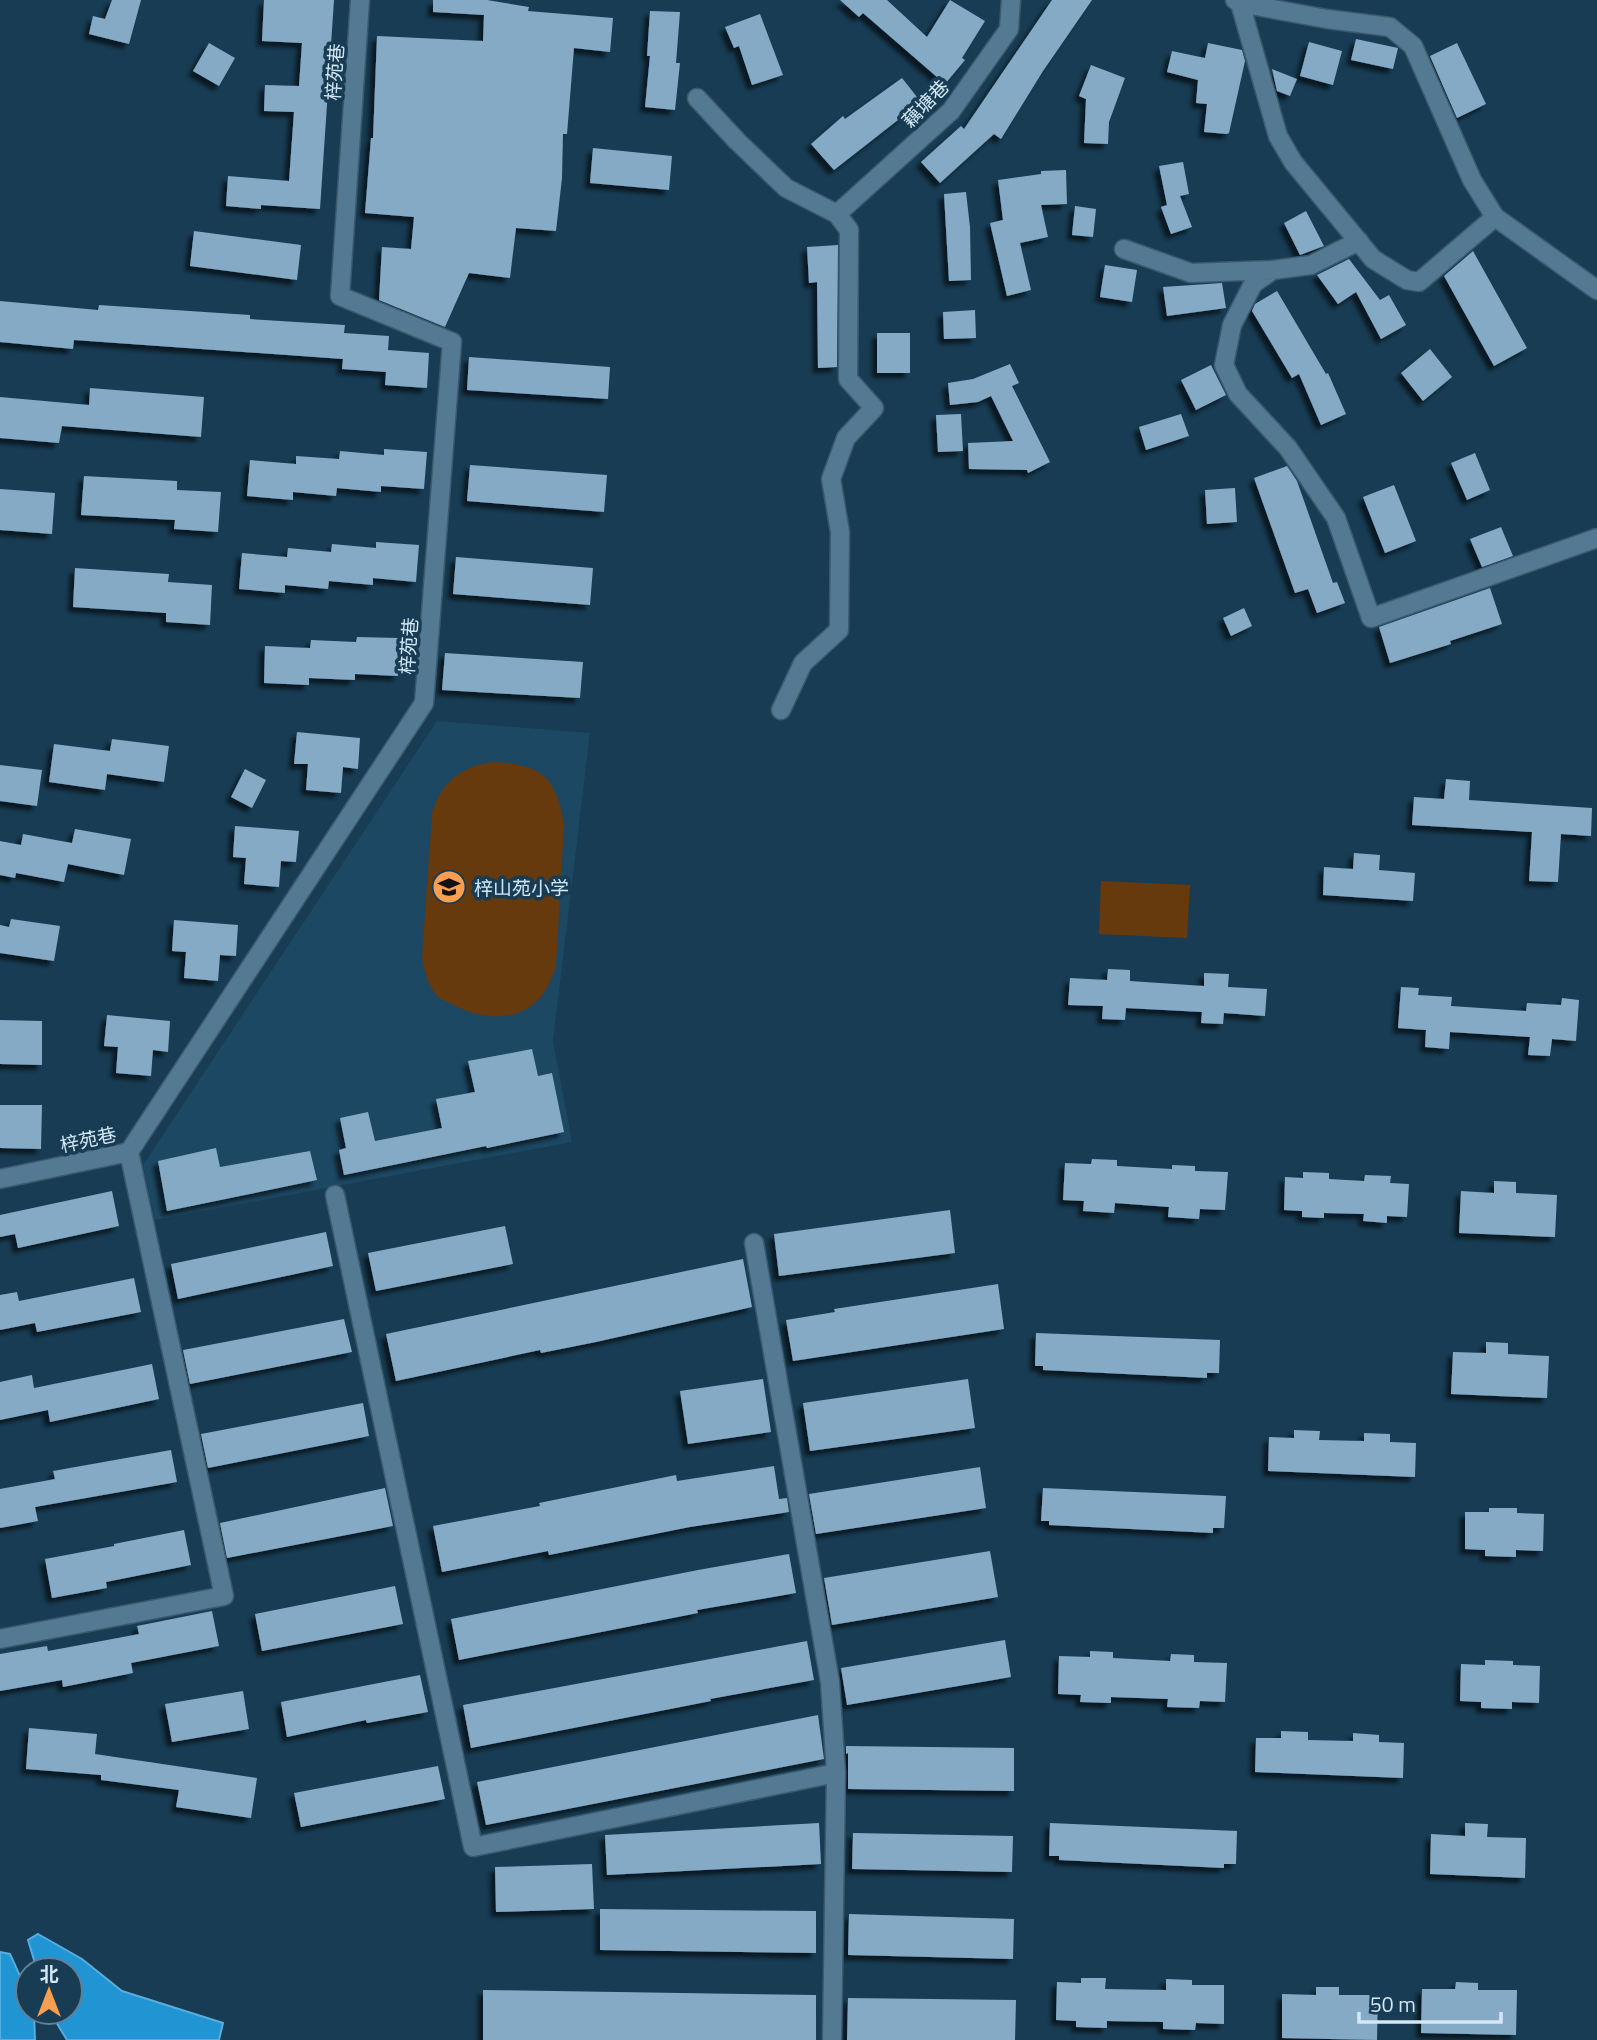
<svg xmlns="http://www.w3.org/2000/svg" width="1597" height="2040" viewBox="0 0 1597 2040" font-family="'Titillium Web','Noto Sans SC',sans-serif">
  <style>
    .built { fill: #1c4863 }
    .green { fill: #673a0e }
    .water { fill: #2194d3; stroke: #56adde; stroke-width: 2 }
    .building { fill: #84aac6; filter: url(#shadow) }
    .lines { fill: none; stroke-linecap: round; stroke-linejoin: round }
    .street-casing { stroke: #3b596d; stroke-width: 21 }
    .street { stroke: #547993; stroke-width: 18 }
    .labels { text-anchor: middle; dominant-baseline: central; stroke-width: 7; stroke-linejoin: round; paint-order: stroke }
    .street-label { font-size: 19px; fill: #d3e7f6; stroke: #173c53 }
    .poi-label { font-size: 19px; fill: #d3e7f6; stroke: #173c53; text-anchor: start }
  </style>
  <defs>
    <filter id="shadow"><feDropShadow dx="-5" dy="5" stdDeviation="2" flood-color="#0009"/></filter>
  </defs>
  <rect width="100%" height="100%" fill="#173c53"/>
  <path class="built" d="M437 721 590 733 553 1041 572 1142 155 1220 143 1165Z"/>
  <path class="green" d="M497 762C544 766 555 777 564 823L556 967C551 979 547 991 538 1000 513 1025 475 1018 448 1002 443 1000 438 998 435 993 427 983 425 971 422 958L432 814C441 781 464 764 497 762Z
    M1101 881 1190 885 1187 938 1099 934Z"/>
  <path class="water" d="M38 1934 82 1959 122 1991 223 2023 219 2040H67L50 2012H70V1970H37L28 1940Z
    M0 1952 10 1954C19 1974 28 1990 28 2012H33L34 2015 35 2040H0Z"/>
  <path class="building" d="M112 0H141L129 44 89 34 93 16 105 19Z
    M264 0H334L320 209 261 205V209L226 206 228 176 289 181 294 112 264 111 265 85 299 86 302 43 262 41Z
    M433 0H487L529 7 528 11 613 18 610 52 574 48 567 134H563L562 178 556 231 516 228 510 278 469 273 445 327 379 300 382 247 411 249 414 217 365 213 371 138H373L377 36 483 41 484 15 433 12Z
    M840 0H887L927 37 950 0 985 21 962 58 965 60 945 84 863 13 859 17Z
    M1052 0H1092L1043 71 1001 139 994 134 940 183 921 162 961 126 964 129Z
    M650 11 680 12 676 63H680L675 110 645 107 650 56H647Z
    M760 14 783 75 752 85 739 46 734 48 725 27Z
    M1356 39 1398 48 1393 69 1351 60Z
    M1309 42 1342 51 1333 85 1300 76Z
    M209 43 235 58 219 86 193 71Z
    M1208 43 1242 50 1245 61 1229 133 1227 134 1204 132 1207 104 1196 103 1198 80 1167 72 1172 51 1205 58Z
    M1457 43 1486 104 1457 118 1430 56Z
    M1091 65 1125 78 1109 122 1108 144 1084 143 1086 99 1079 96Z
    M1272 69 1297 79 1290 96 1277 91Z
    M902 78 921 102 834 170 811 144 843 116 845 119Z
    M593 148 672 156 669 190 590 183Z
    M1183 162 1189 194 1180 196 1192 227 1171 234 1161 207 1167 205 1159 166Z
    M1066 170 1067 204 1041 205 1048 237 1020 243 1031 290 1007 296 990 223 1003 220 998 180 1041 174V171Z
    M966 192 970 227 971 280 949 281 944 194Z
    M1075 206 1096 209 1093 237 1072 235Z
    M1306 211 1324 246 1300 255 1284 223Z
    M194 231 301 245 297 280 190 266Z
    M838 245 837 367 818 368 817 282 809 283 807 247Z
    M1473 251 1527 348 1494 366 1444 276Z
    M1349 259 1380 300 1389 295 1406 325 1381 339 1356 292 1338 304 1317 275Z
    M1105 265 1137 270 1132 302 1100 297Z
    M1222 283 1226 308 1167 316 1163 287Z
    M1277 291 1326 374 1328 373 1346 414 1321 425 1299 374 1292 378 1252 311 1255 304Z
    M0 301 98 310 99 305 250 315V319L345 325 344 333 389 336 388 350 429 353 427 388 385 385 386 372 342 369 343 359 74 340 73 349 0 342Z
    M975 310 976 338 944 339 943 312Z
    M877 333H910V373H877Z
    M1430 349 1452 377 1423 401 1401 373Z
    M469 357 610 367 608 399 467 390Z
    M1010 364 1019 383 1012 386 1050 462 1028 473 1027 470 969 469 968 443 1013 441 991 396 978 402 950 405 948 383 973 379Z
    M1211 365 1226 395 1196 410 1181 380Z
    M90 388 204 397 201 437 62 426 59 443 0 438V397L89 405Z
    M961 414 963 451 938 452 936 415Z
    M1181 414 1189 436 1146 450 1139 427Z
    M384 449 427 452 424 489 381 486V492L337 488 336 496 293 492V500L247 496 250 460 296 464V456L339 459 340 451 384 455Z
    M1475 453 1490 490 1467 500 1451 463Z
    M470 465 607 475 604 512 467 501Z
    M1287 466 1297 481 1333 583 1337 582 1345 603 1317 613 1308 589 1295 593 1254 478Z
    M84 476 177 481V490L221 492 218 532 174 529 175 520 81 515Z
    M1394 485 1416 541 1385 553 1363 497Z
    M1235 488 1237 522 1207 524 1205 490Z
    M0 489 55 493 52 534 0 530Z
    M1501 527 1513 556 1482 567 1470 539Z
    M376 542 419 545 416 582 373 578V585L329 581 328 589 285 585V593L239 589 242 553 287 557 288 548 331 552 332 544 376 548Z
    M456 557 593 568 590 605 453 594Z
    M75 568 169 574 168 582 212 585 210 625 166 622V613L73 607Z
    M1490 588 1502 624 1450 641 1451 644 1390 663 1379 627Z
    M1244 608 1252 626 1231 636 1223 618Z
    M357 637 399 638 398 676 355 674V680L309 678V685L264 683 265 646 310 648 311 640 356 642Z
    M445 653 583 662 580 698 442 690Z
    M297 732 360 738 358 769 343 767 341 793 306 790 308 764H294Z
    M112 739 169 746 164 782 107 774 105 790 49 782 54 744 110 751Z
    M0 765 42 770 37 806 0 801Z
    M245 769 266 780 252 808 231 797Z
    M1446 779 1470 781 1469 800 1592 808 1591 836 1561 834 1558 882 1529 881 1532 832 1412 825 1414 797 1444 799Z
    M235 826 299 831 296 862 281 861 279 887 244 884 246 858 233 857Z
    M75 829 131 839 124 875 68 864 64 882 16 873 15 878 0 875V841L21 845 23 834 72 843Z
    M1354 853 1380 855 1379 870 1415 873 1413 901 1323 895 1324 867 1353 869Z
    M11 919 60 926 54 961 0 953V925L9 927Z
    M174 920 238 925 236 956 220 955 218 981 184 978 186 952 172 951Z
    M1108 969 1130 970V981L1204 986V973L1229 974 1228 987 1267 989 1265 1016 1224 1013 1223 1024 1201 1023 1202 1012 1126 1008 1125 1020 1102 1019 1103 1006 1068 1005 1070 978 1107 980Z
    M1401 987 1419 988 1418 995 1452 997 1451 1006 1526 1011 1527 1003 1561 1005 1562 998 1579 1000 1576 1041 1552 1039 1550 1056 1528 1055 1530 1037 1450 1032 1449 1049 1425 1047 1426 1030 1398 1028Z
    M107 1015 170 1021 168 1052 153 1050 151 1076 116 1073 118 1047 104 1046Z
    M0 1020 42 1021V1065L0 1064Z
    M532 1049 538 1076 552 1073 564 1132 487 1148 486 1146 344 1175 339 1150 346 1148 340 1118 368 1112 375 1141 442 1128 436 1099 475 1092 468 1061Z
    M0 1105H42L41 1149 0 1148Z
    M216 1148 220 1167 310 1151 317 1180 167 1211 158 1161Z
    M1092 1159 1117 1160V1166L1172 1169V1165L1195 1166V1171L1228 1172 1225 1210 1200 1209 1199 1219 1168 1217 1169 1207 1115 1203 1114 1213 1083 1211 1084 1201 1063 1200 1065 1163 1091 1164Z
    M1303 1172 1329 1173V1179L1364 1181 1365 1175 1391 1176 1390 1183 1409 1184 1407 1217 1387 1216V1223L1363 1221 1364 1214 1324 1213V1218L1302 1217V1211L1284 1210 1285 1177 1303 1178Z
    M1494 1181 1516 1182V1193L1557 1195 1555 1237 1459 1233 1461 1191 1494 1193Z
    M112 1191 119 1226 18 1248 15 1234 0 1237V1215Z
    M950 1210 955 1253 779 1276 774 1234Z
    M505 1226 513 1264 376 1291 368 1253Z
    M326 1232 333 1266 178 1299 171 1264Z
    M743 1259 752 1307 596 1342 541 1353 540 1350 396 1381 386 1334Z
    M134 1278 141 1312 37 1332 35 1323 0 1330V1295L17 1292 19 1301Z
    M998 1284 1004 1329 793 1361 786 1320 835 1312 834 1309Z
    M344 1319 352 1352 190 1384 183 1350Z
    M1036 1333 1220 1340 1219 1373H1207V1378L1043 1370V1366H1035Z
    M1486 1342 1508 1343V1354L1549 1356 1547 1398 1451 1394 1453 1352 1486 1353Z
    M152 1364 159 1399 50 1422 48 1410 0 1420V1382L32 1375 34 1388Z
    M763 1379 771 1432 688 1444 680 1391Z
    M968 1379 975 1428 810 1451 803 1403Z
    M363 1403 369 1436 208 1468 201 1434Z
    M1294 1430 1320 1431 1319 1440 1364 1441V1433L1390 1434V1442L1416 1443 1415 1477 1268 1471 1269 1437 1294 1438Z
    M171 1450 177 1482 35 1507 38 1521 0 1528V1489L55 1479 53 1471Z
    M774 1466 779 1499 787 1498 789 1512 690 1527 549 1555 548 1551 442 1572 433 1526 540 1506 539 1503 676 1475 677 1481Z
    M980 1467 986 1508 816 1534 809 1494Z
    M385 1488 393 1526 227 1558 220 1523Z
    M1043 1488 1226 1496 1224 1528H1213V1533L1049 1525V1521H1041Z
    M1489 1508H1517V1513L1544 1514 1543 1551 1516 1550V1557L1485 1556V1550L1465 1549V1512H1489Z
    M184 1530 191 1565 106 1582 107 1588 52 1598 45 1559 114 1546V1544Z
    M990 1551 998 1597 832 1625 824 1578Z
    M789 1554 796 1593 697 1610 698 1613 459 1660 451 1619 698 1570Z
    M395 1586 403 1624 262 1651 255 1614Z
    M212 1611 219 1646 131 1663 133 1673 63 1687 62 1680 0 1691V1654L47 1646 48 1651 139 1634 137 1626Z
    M1005 1640 1011 1677 847 1705 841 1668Z
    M807 1641 814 1680 710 1699 711 1701 471 1748 463 1705Z
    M1090 1651 1113 1652V1658L1170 1661 1171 1654 1194 1655V1662L1227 1663 1225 1702 1200 1701 1199 1708 1167 1707 1168 1699 1111 1697V1703L1080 1702 1081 1695 1058 1694 1059 1656 1090 1657Z
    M1485 1660 1513 1661V1665L1540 1666 1539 1703 1512 1702V1709L1481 1708V1702L1460 1701 1461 1664 1485 1665Z
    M420 1675 428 1712 367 1723 366 1720 287 1737 281 1702Z
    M243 1691 249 1729 172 1742 165 1704Z
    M818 1715 824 1759 486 1825 477 1782Z
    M29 1728 97 1734 95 1754 257 1778 251 1818 176 1807 179 1790 101 1780V1775L26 1769Z
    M1281 1731 1308 1732V1740L1353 1741V1733L1379 1735V1742L1404 1743 1403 1778 1255 1772 1256 1738H1281Z
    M846 1746 1014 1748V1791L848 1789V1753L846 1754Z
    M438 1766 445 1799 301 1827 294 1793Z
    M819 1823 821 1864 607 1875 605 1835Z
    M1050 1823 1237 1831 1236 1864H1224V1868L1059 1860V1856H1049Z
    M1465 1823 1488 1824 1487 1837 1526 1838 1525 1878 1430 1874 1431 1834 1465 1836Z
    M853 1833 1013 1836 1012 1872 852 1869Z
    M592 1864 594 1909 496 1912 495 1867Z
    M600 1909 816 1911V1953L600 1950Z
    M849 1914 1014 1919 1013 1959 848 1955Z
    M1081 1978H1106L1105 1989 1166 1990V1979L1192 1980V1985H1224V2024L1196 2023 1195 2030 1163 2029V2022L1107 2021V2028L1076 2027V2021L1056 2020 1057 1982 1081 1983Z
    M1456 1982 1478 1983V1990H1517L1516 2035 1421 2033 1422 1989H1455Z
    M1316 1987H1339V1995H1378L1377 2040 1282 2038V1994L1316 1995Z
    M483 1990 816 1995V2040H483Z
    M848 1998 1016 2000 1015 2040H847Z"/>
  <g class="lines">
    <defs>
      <path id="street" d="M1235 0 1240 3 1327 19 1390 27 1413 46 1472 180 1495 217 1597 290
        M1240 3 1278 136 1293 162 1373 259 1407 280 1419 282 1495 217
        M697 98 737 141 786 188 837 214 849 230 848 379 874 408 846 438 831 479 840 532 839 630 803 663 781 710
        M837 214 951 111 1009 29 1011 0
        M1359 241 1311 265 1273 270 1253 284 1232 325 1224 365 1238 394 1288 448 1336 518 1371 618 1597 538
        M1124 249 1191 273 1273 270
        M0 1179 129 1152 424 703 452 342 340 296 360 0
        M335 1195 473 1847 836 1773
        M754 1243 830 1682 836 1773 832 2040
        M0 1639 224 1596 129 1152"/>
    </defs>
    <use href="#street" class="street-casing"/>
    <use href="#street" class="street"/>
  </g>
  <defs>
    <symbol id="school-disc" viewBox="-11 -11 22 22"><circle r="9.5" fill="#fa9f4f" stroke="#173c53"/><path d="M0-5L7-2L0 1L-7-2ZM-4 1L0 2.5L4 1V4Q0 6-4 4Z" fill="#111"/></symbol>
  </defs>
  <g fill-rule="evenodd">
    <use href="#school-disc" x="430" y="868" width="38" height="38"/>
  </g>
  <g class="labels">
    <g class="street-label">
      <text transform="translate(334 72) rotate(-86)">梓苑巷</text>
      <text transform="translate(925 103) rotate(-46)">藕塘巷</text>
      <text transform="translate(408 646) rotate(-86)">梓苑巷</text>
      <text transform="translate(88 1139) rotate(-12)">梓苑巷</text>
    </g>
    <g class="poi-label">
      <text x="474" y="887">梓山苑小学</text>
    </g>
  </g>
  <g transform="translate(49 1991)"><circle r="33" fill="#173c53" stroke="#628094" stroke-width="2"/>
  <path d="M0-5L12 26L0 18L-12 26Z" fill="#fa9f4f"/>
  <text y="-10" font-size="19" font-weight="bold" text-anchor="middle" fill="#d3e7f6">北</text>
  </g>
  <path d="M1359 2012v10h142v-10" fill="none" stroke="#d3e7f6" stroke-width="3.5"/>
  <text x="1370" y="2012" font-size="21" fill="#d3e7f6" stroke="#173c53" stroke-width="5" paint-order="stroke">50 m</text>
</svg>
